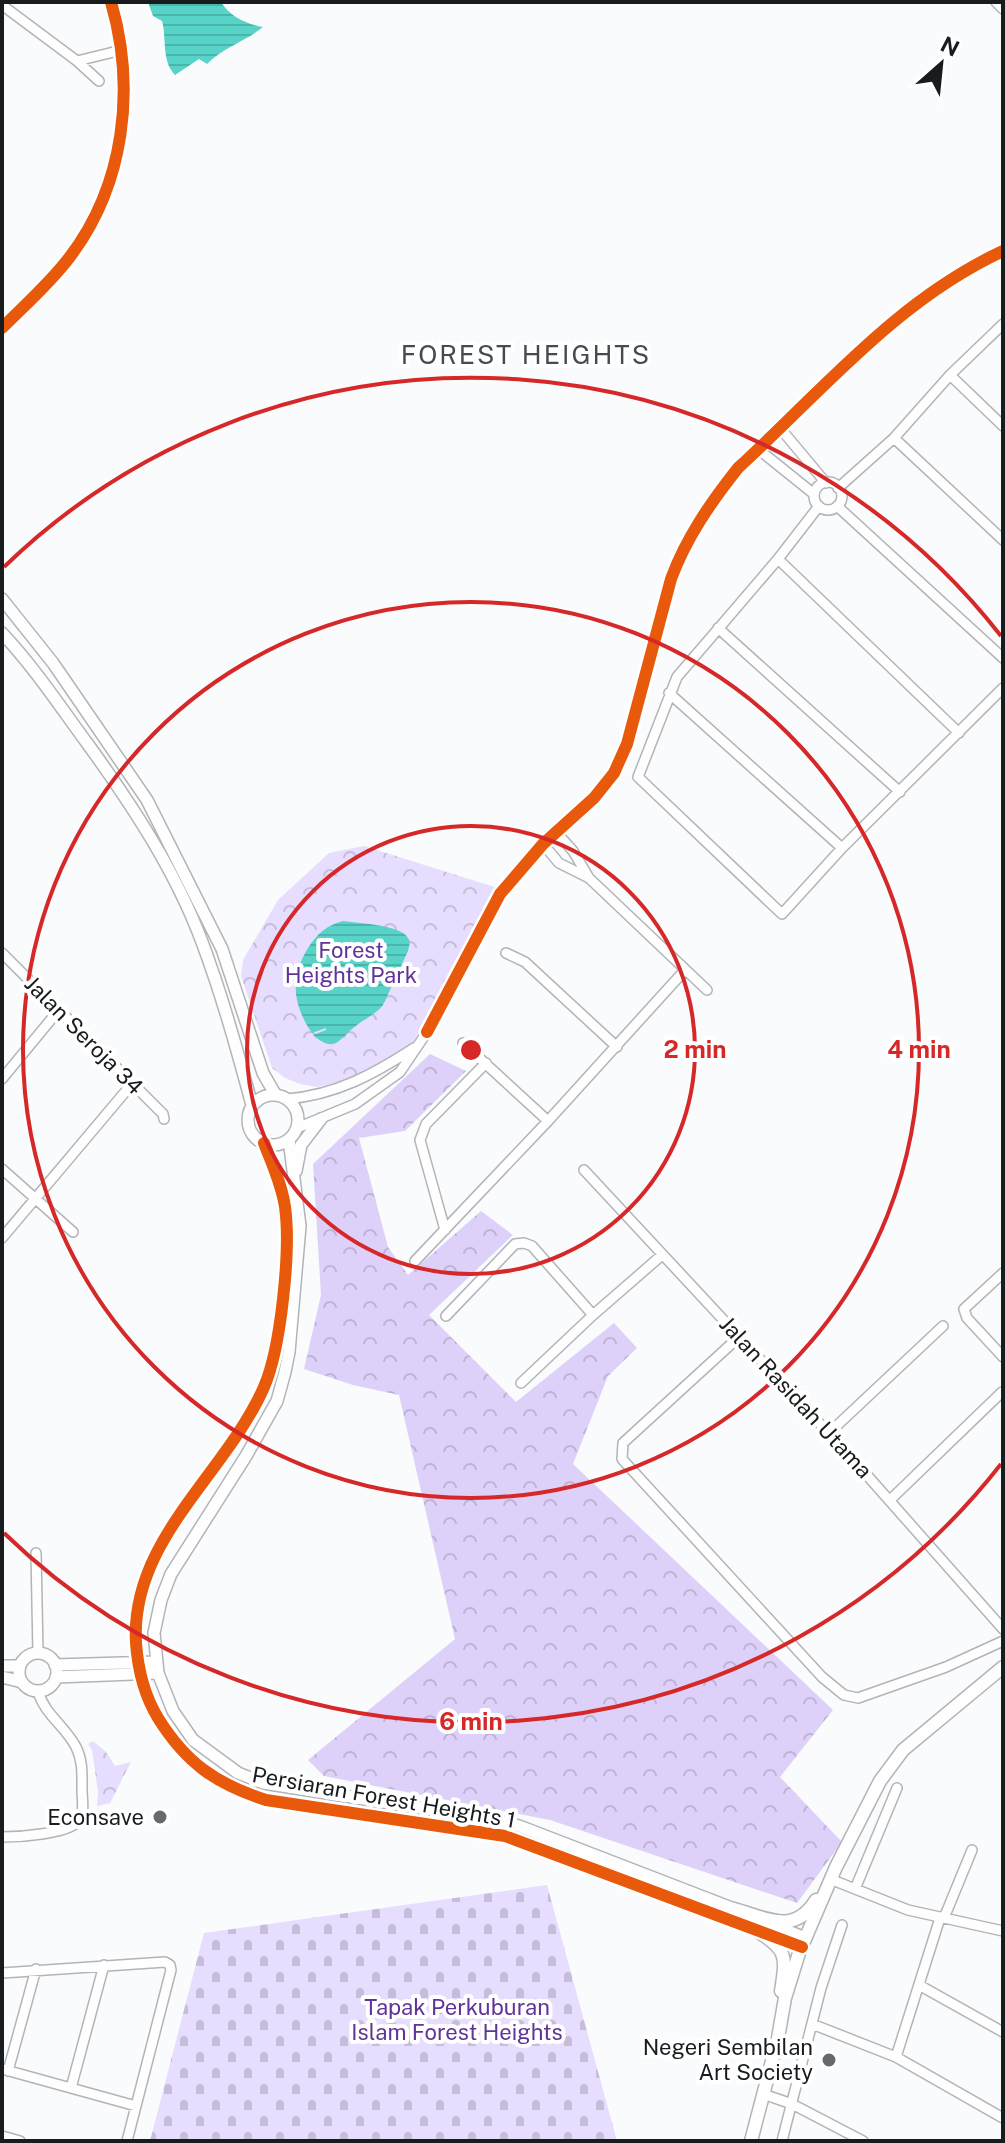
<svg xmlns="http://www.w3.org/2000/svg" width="1005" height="2143" viewBox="0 0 1005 2143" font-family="'Public Sans',sans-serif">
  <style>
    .forest { fill: url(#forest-crowns) }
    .cemetery { fill: url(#cemetery-stones) }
    .park { fill: url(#park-crowns) }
    .water { fill: url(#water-rules) }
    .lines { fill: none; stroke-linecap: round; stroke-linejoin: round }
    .minor-casing { stroke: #b2b4b7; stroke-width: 12 }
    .tertiary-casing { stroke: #b2b4b7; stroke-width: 14 }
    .secondary-casing { stroke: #b2b4b7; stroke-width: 15 }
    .minor { stroke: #fefeff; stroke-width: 9 }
    .tertiary { stroke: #fefeff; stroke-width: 11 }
    .secondary { stroke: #fefeff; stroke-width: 12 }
    .cycleway-casing { stroke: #fff; stroke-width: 17 }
    .cycleway { stroke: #e8590c; stroke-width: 12 }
    .ring { fill: none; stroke: #d62828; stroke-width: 4 }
    .poi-dot { fill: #676a6d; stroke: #fff; stroke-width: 3 }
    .labels { text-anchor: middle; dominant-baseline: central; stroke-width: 8; stroke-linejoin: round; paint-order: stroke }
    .park-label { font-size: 22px; fill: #5f3397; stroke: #fff }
    .street-label { font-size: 22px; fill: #181c1f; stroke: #fff }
    .poi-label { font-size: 22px; fill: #181c1f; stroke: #fff; text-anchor: end }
    .quarter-label { font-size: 26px; letter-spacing: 2px; fill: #434c52; stroke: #fff }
    .centre { fill: #d62828; stroke: #fff; stroke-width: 4 }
    .ring-label { font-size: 24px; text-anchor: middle; font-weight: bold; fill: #d62828; stroke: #fff; stroke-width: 8; stroke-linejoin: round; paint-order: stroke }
  </style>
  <defs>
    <pattern id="forest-crowns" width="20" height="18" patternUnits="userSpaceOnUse" patternTransform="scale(2)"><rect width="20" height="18" fill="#ded1f9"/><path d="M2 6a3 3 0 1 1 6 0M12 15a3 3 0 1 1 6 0" fill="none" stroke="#beb3d5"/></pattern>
    <pattern id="cemetery-stones" width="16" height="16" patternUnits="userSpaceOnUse" patternTransform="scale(2)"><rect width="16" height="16" fill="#e7ddfe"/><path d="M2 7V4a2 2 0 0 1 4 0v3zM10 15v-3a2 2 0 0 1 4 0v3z" fill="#c5bdd9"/></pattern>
    <pattern id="park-crowns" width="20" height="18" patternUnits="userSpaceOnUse" patternTransform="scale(2)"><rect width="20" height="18" fill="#e7ddfe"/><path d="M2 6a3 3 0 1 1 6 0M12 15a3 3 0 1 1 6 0" fill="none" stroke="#c5bdd9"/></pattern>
    <pattern id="water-rules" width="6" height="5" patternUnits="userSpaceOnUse" patternTransform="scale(2)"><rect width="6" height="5" fill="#57d3c8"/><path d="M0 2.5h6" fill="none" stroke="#4bb5ab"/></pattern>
  </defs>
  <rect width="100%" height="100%" fill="#f9fbfd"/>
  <path class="forest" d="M430 1054 466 1071 405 1131 359 1138 388 1247 408 1275 481 1211 513 1235 429 1315 516 1402 614 1323 637 1348 608 1376 573 1464 833 1710 780 1777 842 1842 797 1903 550 1820 324 1776 308 1760 455 1639 399 1395 353 1385 304 1369 321 1295 313 1164Z"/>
  <path class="cemetery" d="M547 1885 617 2141H150L204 1933Z"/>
  <path class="park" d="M364 846 501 889 413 1042 371 1069 348 1080 317 1087 300 1084 285 1078 272 1068 241 976 243 960 278 900 329 853Z
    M93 1741 106 1752 115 1766 131 1762 110 1803 97 1806 98 1792 92 1750 88 1744Z"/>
  <path class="water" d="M148 2H221C230 17 247 24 263 27 246 41 222 48 207 64L199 59 175 75C161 60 167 39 162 21L153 16Z
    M343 921C357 923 402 925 408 938 411 942 409 946 408 951L383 1005C376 1014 366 1018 357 1025 339 1038 336 1055 313 1035L326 1030V1028L312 1033C292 1004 290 977 308 948 317 934 327 925 343 921Z"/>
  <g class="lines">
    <defs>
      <path id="minor" d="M996 2 1003 9
        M2 5 77 61 99 81
        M77 61 122 50
        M2 328C25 305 50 283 69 258 125 185 136 88 111 2
        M950 375 1003 426
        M780 428 826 483
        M894 438 1003 540
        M758 449 814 494
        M814 496a14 14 0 1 1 28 0a14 14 0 1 1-28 0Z
        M838 488 894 438 950 375 1003 324
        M819 506 778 559 677 677 638 777 782 914 842 848 1003 688
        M837 506 1003 658
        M778 559 959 733
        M718 628 900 792
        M669 693 842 848
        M556 832 573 851 589 878 707 990
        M543 844 559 863 589 878
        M2 953 163 1114 164 1119
        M506 953 525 962 617 1047
        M463 1043 548 1121
        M2 1079 58 1011
        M287 1099C336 1095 374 1074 414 1048
        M297 1128 355 1104 400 1072 427 1032 500 894 543 844 594 798 614 773 627 744 678 560 717 495 738 468C822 391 897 300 1003 251
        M2 1169 73 1232
        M584 1170 850 1456 1003 1629
        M445 1230 420 1140 426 1124 486 1063
        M2 1238 131 1085
        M415 1261 548 1121 685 970
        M1003 1273 964 1309 967 1318 1003 1357
        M446 1316 515 1244 524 1243 532 1246 593 1315
        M740 1336 623 1443 622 1459 822 1677 844 1695 858 1698 946 1667 1003 1641
        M521 1383 593 1315 662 1255
        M829 1433 943 1326
        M890 1500 1002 1392
        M36 1553 38 1653
        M2 1837C18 1837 71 1834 79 1820 85 1812 82 1799 82 1790 82 1775 83 1761 76 1747 66 1727 44 1714 38 1691
        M830 1879 908 1910 1003 1931
        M855 1889 897 1788
        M944 1918 972 1850
        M2 1973 165 1962 170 1965 171 1970 127 2141
        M919 1985 1003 2032
        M812 2024 896 2057 1003 2118
        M896 2057 940 1918
        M2 2069 136 2106
        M8 2071 36 1969
        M71 2088 104 1965
        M763 2094 792 2104 863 2141
        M2 2136 20 2141
        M782 2141 821 1988 842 1925"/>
      <path id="tertiary" d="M2 599 53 663 147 800 222 949 263 1073 275 1094
        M2 633C34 667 59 705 87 743 132 805 175 870 202 942 222 995 237 1050 252 1105
        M248 1120a25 25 0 1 1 50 0a25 25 0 1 1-50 0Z
        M289 1139 300 1226 289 1352 285 1372 277 1401 246 1456 171 1574 161 1600 154 1633 158 1673 173 1711 193 1740 238 1773 263 1783 491 1819 519 1826 742 1912
        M264 1143C272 1164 282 1185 285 1207 291 1249 281 1348 264 1387 226 1474 130 1540 136 1643 138 1670 144 1695 158 1718 186 1763 216 1784 266 1800L505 1836 802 1947
        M296 1171 301 1145 321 1119
        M19 1672a19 19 0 1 1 38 0a19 19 0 1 1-38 0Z
        M55 1665 156 1662
        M2 1666H20
        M2 1677 22 1682
        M56 1677 158 1673
        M769 1923 805 1938"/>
      <path id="secondary" d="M734 1909C767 1918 794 1936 816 1900
        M754 1929C787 1950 787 1954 781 1991
        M751 2141 778 2038 785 1998 799 1953 836 1867 880 1781 903 1750 1003 1667"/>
    </defs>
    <use href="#minor" class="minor-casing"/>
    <use href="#tertiary" class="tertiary-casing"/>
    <use href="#secondary" class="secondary-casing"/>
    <use href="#minor" class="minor"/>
    <use href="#tertiary" class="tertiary"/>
    <use href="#secondary" class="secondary"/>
    <defs>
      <path id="cycleway" d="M2 328C25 305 50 283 69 258 125 185 136 88 111 2
        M427 1032 500 894 543 844 594 798 614 773 627 744 671 579C686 538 711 502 738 468 822 391 897 300 1003 251
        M264 1143C272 1164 282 1185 285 1207 291 1249 281 1348 264 1387 226 1474 130 1540 136 1643 138 1670 144 1695 158 1718 186 1763 216 1784 266 1800L505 1836 802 1947"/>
    </defs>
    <use href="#cycleway" class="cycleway-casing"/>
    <use href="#cycleway" class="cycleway"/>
  </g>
  <g class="ring">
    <circle cx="471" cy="1050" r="224"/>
    <circle cx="471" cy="1050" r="448"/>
    <path d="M1001 1464A672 672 0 0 1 4 1533M4 567A672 672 0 0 1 1001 636"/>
  </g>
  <g class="poi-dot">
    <circle cx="160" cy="1817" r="8"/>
    <circle cx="829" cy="2060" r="8"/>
  </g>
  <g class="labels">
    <g class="park-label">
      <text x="351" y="950">Forest<tspan x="351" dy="25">Heights Park</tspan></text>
      <text x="457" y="2007">Tapak Perkuburan<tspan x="457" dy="25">Islam Forest Heights</tspan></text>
    </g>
    <g class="street-label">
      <text transform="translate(84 1035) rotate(45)">Jalan Seroja 34</text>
      <text transform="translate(796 1397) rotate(47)">Jalan Rasidah Utama</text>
      <text transform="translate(384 1797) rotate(10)">Persiaran Forest Heights 1</text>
    </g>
    <g class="poi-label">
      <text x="144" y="1817">Econsave</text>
      <text x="813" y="2047">Negeri Sembilan<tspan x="813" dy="25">Art Society</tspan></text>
    </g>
    <g class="quarter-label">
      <text x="526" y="354">FOREST HEIGHTS</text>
    </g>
  </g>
  <circle cx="471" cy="1050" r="12" class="centre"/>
  <g class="ring-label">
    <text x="695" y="1058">2 min</text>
    <text x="919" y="1058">4 min</text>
    <text x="471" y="1730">6 min</text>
  </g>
  <rect width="1005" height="2143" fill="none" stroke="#181c1f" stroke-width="8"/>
  <g transform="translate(941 64) rotate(27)" stroke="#ffffff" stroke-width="6" paint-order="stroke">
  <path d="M0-6L14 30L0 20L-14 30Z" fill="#181c1f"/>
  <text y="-12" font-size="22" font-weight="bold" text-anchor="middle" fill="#181c1f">N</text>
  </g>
</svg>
